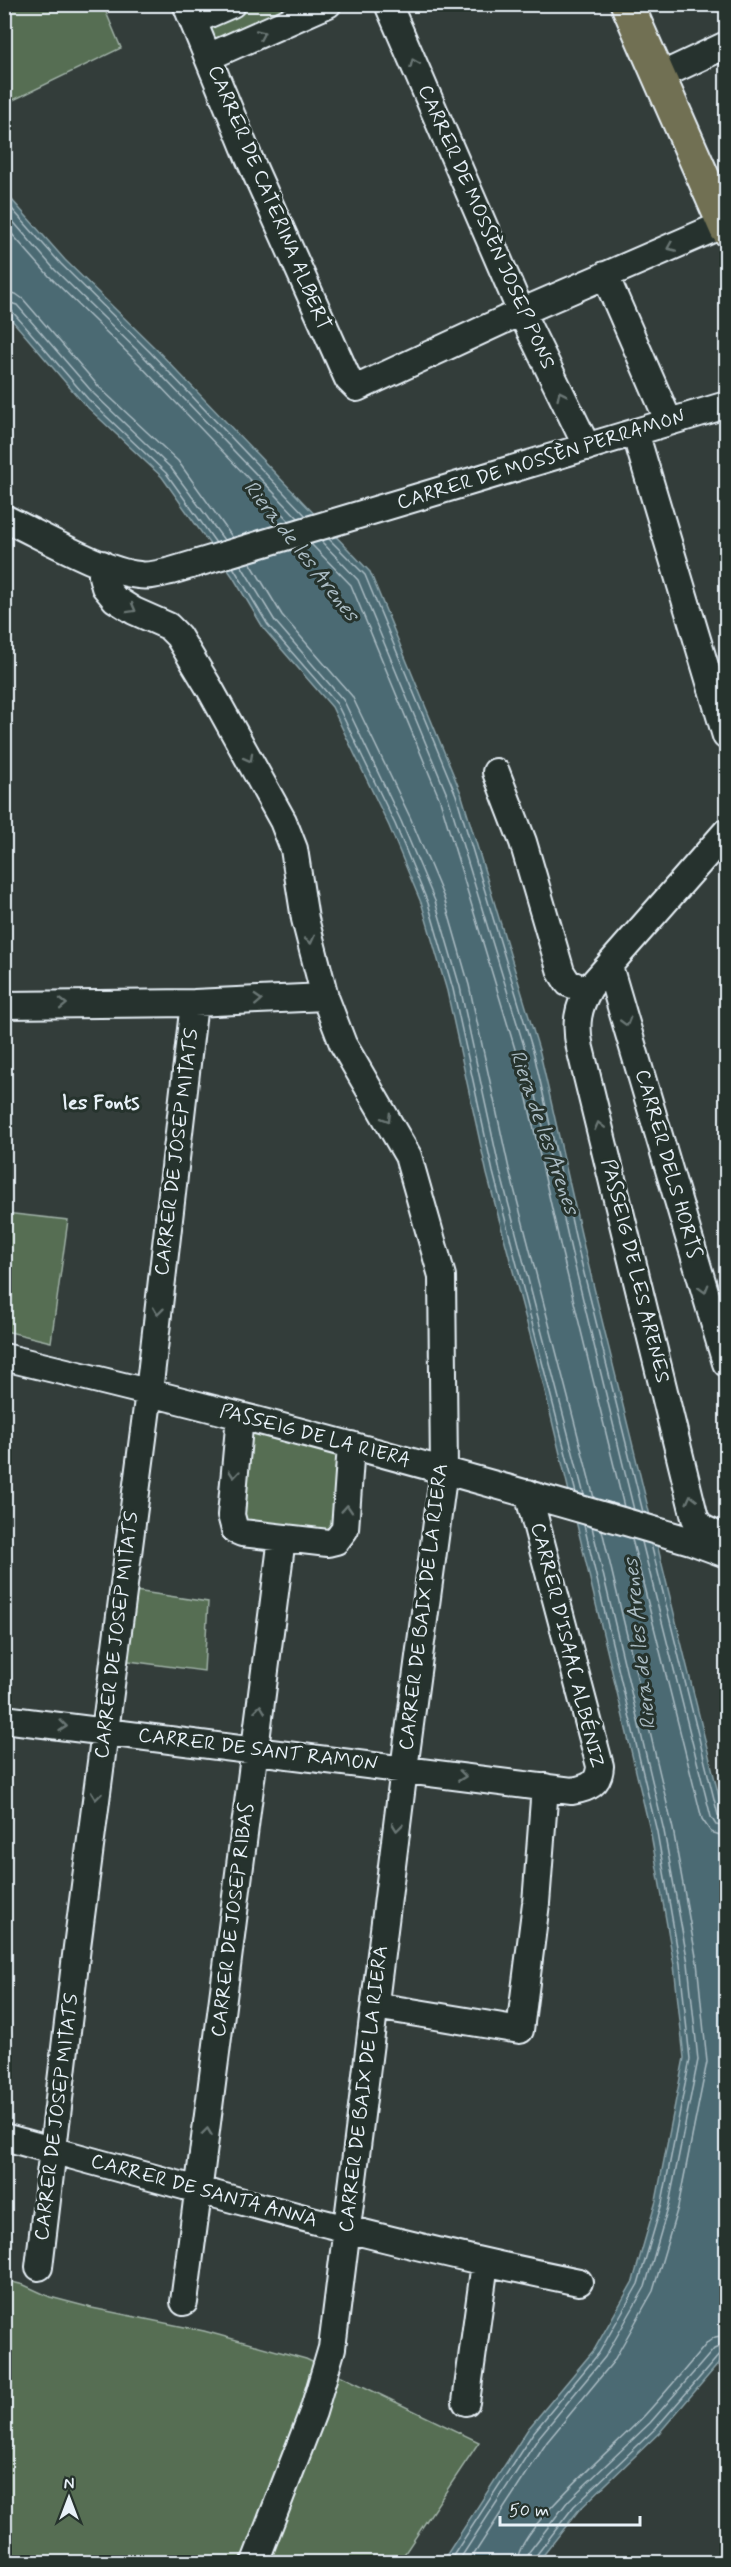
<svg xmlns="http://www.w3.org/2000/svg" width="731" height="2567" viewBox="0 0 731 2567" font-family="Mynerve,sans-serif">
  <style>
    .green { fill: #566e53; stroke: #9fb0a6; stroke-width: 1.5 }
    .water { fill: #4c6b73; stroke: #8aa1a8; stroke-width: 1.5 }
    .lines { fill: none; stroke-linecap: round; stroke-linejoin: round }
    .shore { stroke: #aabbc3; stroke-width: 1.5 }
    .minor-casing { stroke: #e8f1f8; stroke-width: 30 }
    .major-casing { stroke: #e8f1f8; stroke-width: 36 }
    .minor { stroke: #26332d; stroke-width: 26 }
    .major { stroke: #716f52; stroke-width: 32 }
    .oneway { stroke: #6a7674 }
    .labels { text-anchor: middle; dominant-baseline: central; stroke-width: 6; stroke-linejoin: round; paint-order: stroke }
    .street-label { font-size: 20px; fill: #e8f1f8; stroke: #26332d }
    .water-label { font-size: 21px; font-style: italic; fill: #aabbc3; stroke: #26332d }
    .neighbourhood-label { font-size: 21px; font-weight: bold; fill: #e8f1f8; stroke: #26332d }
  </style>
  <rect width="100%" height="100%" fill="#333d3a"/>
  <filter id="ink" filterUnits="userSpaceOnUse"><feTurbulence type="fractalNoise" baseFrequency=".0167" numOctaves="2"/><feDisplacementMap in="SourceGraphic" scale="12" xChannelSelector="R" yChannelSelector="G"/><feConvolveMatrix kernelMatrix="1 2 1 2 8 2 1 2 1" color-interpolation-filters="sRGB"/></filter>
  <g filter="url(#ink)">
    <path class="green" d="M5 4 103 5 121 48 5 104Z
      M243 5H308L216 44 205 21Z
      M5 1213 68 1220 51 1342 5 1331Z
      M240 1416 351 1445 345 1529 254 1535 231 1515Z
      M122 1589 208 1602 204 1671 114 1659Z
      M4 2280 24 2285 50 2297 92 2308 204 2331 306 2359 479 2442 399 2562H5Z"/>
    <path class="water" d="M4 191 65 260 155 348 370 572 461 793 540 1053 584 1247 726 1825V2355L660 2432 578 2511 538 2562H442L528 2429 594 2350 633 2281 656 2201 684 2058 674 1965 651 1834 543 1383 487 1174 447 991 422 905 389 826 332 707 264 629 233 577 162 477 84 404 5 312Z"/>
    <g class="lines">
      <path class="shore" d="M4 200 61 264 150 352 306 516
        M4 211 55 270 145 358 298 518
        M4 225 49 276 139 364 289 521
        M4 292 16 294 23 299 100 388 178 461 233 538
        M4 301 17 305 94 394 171 468 224 540
        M4 308 11 310 88 399 166 473 216 543
        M329 539 365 575 456 795 534 1054 578 1249 643 1512
        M321 541 358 580 448 797 527 1056 571 1250 634 1510
        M311 544 351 585 440 800 518 1059 562 1253 624 1507
        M250 562 282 615 352 696 410 817 444 898 469 985 509 1169 594 1498
        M241 565 275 621 344 701 401 821 435 901 460 987 500 1171 584 1495
        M233 567 268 625 337 704 395 824 428 903 453 989 493 1172 576 1493
        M632 1539 702 1819 711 1832 726 1837
        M642 1542 711 1817 716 1825 726 1827
        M651 1544 718 1815 721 1819 726 1820
        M449 2562 533 2433 599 2353 638 2284 662 2203 690 2059 680 1964 657 1832 584 1525
        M458 2562 539 2437 605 2357 645 2287 669 2204 698 2060 688 1963 664 1831 592 1527
        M469 2562 547 2442 613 2362 653 2291 678 2207 707 2062 697 1962 673 1829 602 1530
        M517 2562C518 2527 618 2444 645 2415 666 2392 687 2367 708 2342L715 2337 726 2335
        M526 2562 529 2552 568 2501 650 2423 714 2349 726 2344
        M533 2562 535 2557 574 2506 656 2428 720 2354 726 2352"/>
      <defs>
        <path id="minor" d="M186 4 249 158 348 379 357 388 521 312 724 224
          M388 4 521 312 587 447
          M193 21 232 4
          M208 57 328 4
          M675 69 726 45
          M605 275 669 422
          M635 432 726 736
          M4 518C41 535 101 571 139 575 149 577 161 573 171 571L726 405
          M102 564V576L105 587 115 599 134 611 168 626 178 636 210 689 283 821 294 849 305 919 325 997 343 1044 408 1156 442 1276 444 1470 404 1769 332 2348 313 2412 255 2562
          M496 772 523 842 561 972 568 983 581 988 590 987 726 832
          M609 966 726 1363
          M590 987C577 1008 575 1025 580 1048L695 1518 702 1528 726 1539
          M4 1005 194 1003 325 997
          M4 1357C235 1412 463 1474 691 1541L726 1554
          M240 1416 231 1515 235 1530 242 1533 328 1543 336 1541 345 1529 351 1445
          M4 1719 572 1791C589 1788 599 1784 600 1766L528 1493
          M375 2006 520 2030 536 1903 545 1787
          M4 2137C195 2189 385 2243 579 2282
          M39 2267 77 1947 149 1392 194 1003
          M184 2302 282 1538
          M466 2402 485 2263"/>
        <path id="major" d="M627 4 726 229"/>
      </defs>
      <use href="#minor" class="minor-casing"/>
      <use href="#major" class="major-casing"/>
      <use href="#minor" class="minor"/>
      <use href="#major" class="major"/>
    </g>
    <defs><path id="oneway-chevron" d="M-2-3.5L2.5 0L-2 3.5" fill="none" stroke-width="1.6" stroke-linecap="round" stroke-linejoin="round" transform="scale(1.5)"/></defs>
    <g class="oneway">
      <use href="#oneway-chevron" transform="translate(261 34) rotate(-24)"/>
      <use href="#oneway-chevron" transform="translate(414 63) rotate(-113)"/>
      <use href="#oneway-chevron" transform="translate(671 247) rotate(157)"/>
      <use href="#oneway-chevron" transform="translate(561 395) rotate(-116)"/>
      <use href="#oneway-chevron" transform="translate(132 609) rotate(29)"/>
      <use href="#oneway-chevron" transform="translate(249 758) rotate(61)"/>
      <use href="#oneway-chevron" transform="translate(310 940) rotate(76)"/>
      <use href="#oneway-chevron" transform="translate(258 1000) rotate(-3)"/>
      <use href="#oneway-chevron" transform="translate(63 1004) rotate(-1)"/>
      <use href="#oneway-chevron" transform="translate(626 1022) rotate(74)"/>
      <use href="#oneway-chevron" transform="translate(387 1118) rotate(58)"/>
      <use href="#oneway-chevron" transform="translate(599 1126) rotate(-104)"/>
      <use href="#oneway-chevron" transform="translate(704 1289) rotate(74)"/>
      <use href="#oneway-chevron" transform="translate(158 1311) rotate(97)"/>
      <use href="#oneway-chevron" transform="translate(234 1474) rotate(95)"/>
      <use href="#oneway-chevron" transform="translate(691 1499) rotate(-104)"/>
      <use href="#oneway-chevron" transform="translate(347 1509) rotate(-86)"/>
      <use href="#oneway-chevron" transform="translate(260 1709) rotate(-83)"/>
      <use href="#oneway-chevron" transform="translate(63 1726) rotate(6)"/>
      <use href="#oneway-chevron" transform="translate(462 1776) rotate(7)"/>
      <use href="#oneway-chevron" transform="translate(96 1796) rotate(97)"/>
      <use href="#oneway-chevron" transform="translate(397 1827) rotate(97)"/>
      <use href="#oneway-chevron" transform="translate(207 2132) rotate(-83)"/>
    </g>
  </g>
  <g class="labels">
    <g class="street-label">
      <text transform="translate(269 198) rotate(67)">CARRER DE CATERINA ALBERT</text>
      <text transform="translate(486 227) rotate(66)">CARRER DE MOSSÈN JOSEP PONS</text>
      <text transform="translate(541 460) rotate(-17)">CARRER DE MOSSÈN PERRAMON</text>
      <text transform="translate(177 1152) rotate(-83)">CARRER DE JOSEP MITATS</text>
      <text transform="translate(668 1164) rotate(74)">CARRER DELS HORTS</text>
      <text transform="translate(635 1271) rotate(76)">PASSEIG DE LES ARENES</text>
      <text transform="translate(315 1436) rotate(15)">PASSEIG DE LA RIERA</text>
      <text transform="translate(424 1607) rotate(-83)">CARRER DE BAIX DE LA RIERA</text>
      <text transform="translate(117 1635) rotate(-83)">CARRER DE JOSEP MITATS</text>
      <text transform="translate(567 1645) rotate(76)">CARRER D'ISAAC ALBÉNIZ</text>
      <text transform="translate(258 1750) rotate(7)">CARRER DE SANT RAMON</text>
      <text transform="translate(233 1920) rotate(-83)">CARRER DE JOSEP RIBAS</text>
      <text transform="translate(364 2089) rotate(-83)">CARRER DE BAIX DE LA RIERA</text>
      <text transform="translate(57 2117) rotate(-83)">CARRER DE JOSEP MITATS</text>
      <text transform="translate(204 2191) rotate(15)">CARRER DE SANTA ANNA</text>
    </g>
    <g class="water-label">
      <text transform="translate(301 551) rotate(52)">Riera de les Arenes</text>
      <text transform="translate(544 1132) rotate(71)">Riera de les Arenes</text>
      <text transform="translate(640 1644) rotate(-96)">Riera de les Arenes</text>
    </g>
    <g class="neighbourhood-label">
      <text x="101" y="1103">les Fonts</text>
    </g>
  </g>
  <rect width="731" height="2567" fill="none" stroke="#26332d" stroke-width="24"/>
  <rect x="12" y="12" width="707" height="2543" fill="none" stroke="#e8f1f8" stroke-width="2" filter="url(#ink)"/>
  <g transform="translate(69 2498)" stroke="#26332d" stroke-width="4.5" paint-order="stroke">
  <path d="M0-4.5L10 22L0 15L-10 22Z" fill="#e8f1f8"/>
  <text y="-9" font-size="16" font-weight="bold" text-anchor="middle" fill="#e8f1f8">N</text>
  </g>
  <path d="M500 2516v9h140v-9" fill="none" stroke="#e8f1f8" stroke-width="3"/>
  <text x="509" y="2516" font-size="18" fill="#e8f1f8" stroke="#26332d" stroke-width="4.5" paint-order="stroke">50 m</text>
</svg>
